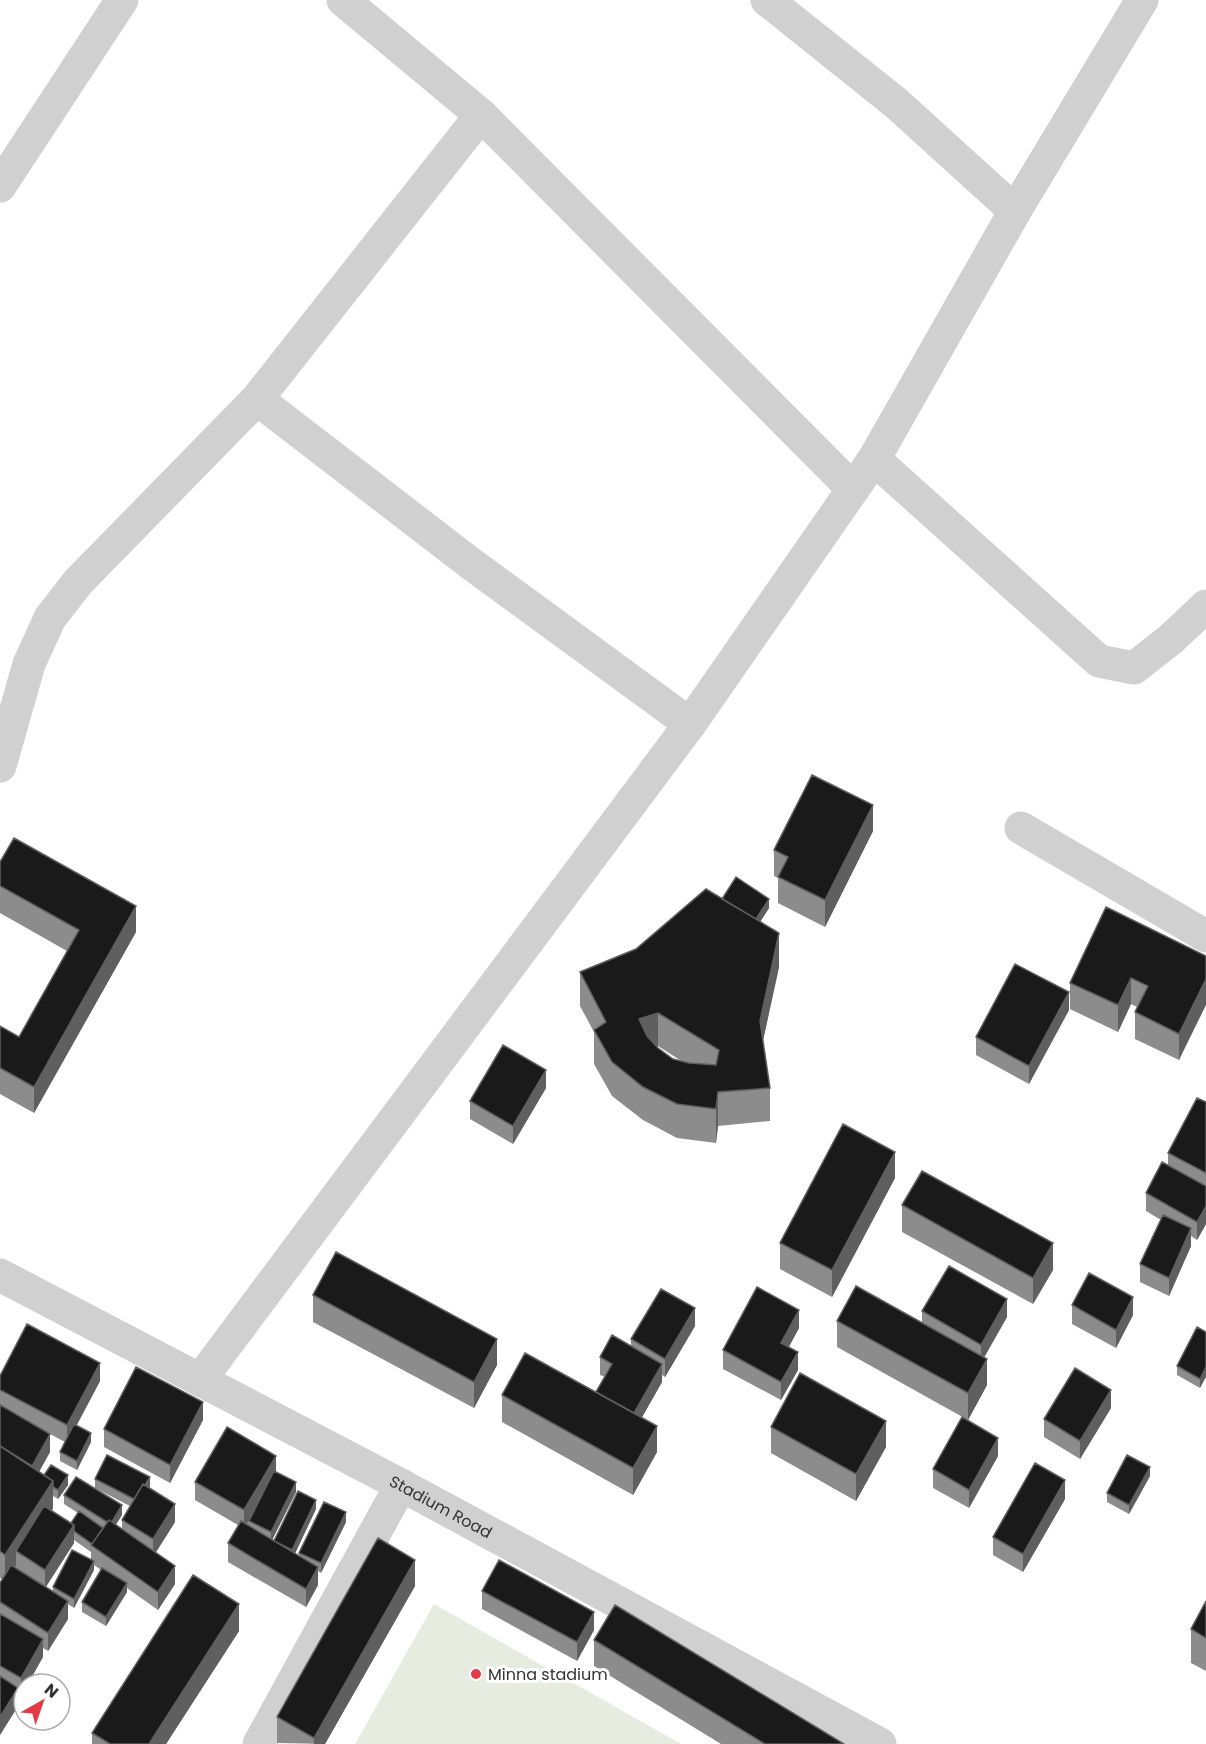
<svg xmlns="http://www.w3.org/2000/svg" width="1206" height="1744" viewBox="0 0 1206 1744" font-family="Poppins,sans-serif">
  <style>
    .green { fill: #e6ecdf }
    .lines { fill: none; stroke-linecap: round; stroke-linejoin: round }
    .street { stroke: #d0d0d0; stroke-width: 33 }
    .wall { fill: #8c8c8c; fill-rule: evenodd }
    .shaded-wall { fill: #5f5f5f }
    .building { fill: #1a1a1a; stroke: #5f5f5f; stroke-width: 1.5; fill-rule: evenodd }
    .poi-dot { fill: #e63946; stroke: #fff; stroke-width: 2 }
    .labels { text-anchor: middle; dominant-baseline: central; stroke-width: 6; stroke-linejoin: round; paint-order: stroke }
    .street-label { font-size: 16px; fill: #333; stroke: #fff }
    .poi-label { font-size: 16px; fill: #333; stroke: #fff; text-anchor: start }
  </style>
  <rect width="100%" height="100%" fill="#fff"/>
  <path class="green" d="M434 1604 681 1744H355Z"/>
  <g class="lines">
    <g class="street">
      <path d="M343 0 481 115 853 489"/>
      <path d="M767 0 896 103 1015 211"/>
      <path d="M0 186 122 0"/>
      <path d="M257 399 470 563 690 724"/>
      <path d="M874 459 1099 661 1134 668 1171 639 1206 606"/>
      <path d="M0 766 29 664 50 618 78 582 257 399 481 115"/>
      <path d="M1021 828 1206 936"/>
      <path id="s1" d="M0 1275 401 1485 880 1744"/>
      <path d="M200 1380 690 724 874 459 1015 211 1142 0"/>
      <path d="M259 1744 401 1485"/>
    </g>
  </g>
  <path class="wall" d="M873 831 825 927 778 903V878L774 876V850Z
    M0 862 136 932 34 1113 0 1094V1026L19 1037 67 951 0 913Z
    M722 899 769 908 760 922 779 967 763 1041 770 1088V1121L718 1126 716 1143 677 1138 643 1120 612 1096 594 1064V1032L580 1006V972L636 949ZM658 1046 683 1062 673 1059 658 1048 657 1047Z
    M1206 956 1179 1060 1135 1039V1012L1137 1007 1131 1004 1118 1032 1070 1009V983Z
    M1069 1010 1029 1084 976 1055V1037Z
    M546 1088 513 1144 470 1119V1101Z
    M1206 1102V1224L1197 1240 1191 1236V1246L1169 1296 1140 1282V1264L1161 1220 1146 1211V1193L1168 1165V1153Z
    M895 1178 832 1297 780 1269V1243Z
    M902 1205 1053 1270 1033 1304 902 1232Z
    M313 1295 497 1365 474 1408 313 1322Z
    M1072 1305 1133 1315 1116 1348 1072 1324Z
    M922 1311 1007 1317 984 1357 987 1385 968 1420 837 1347V1321L922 1323Z
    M695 1326 665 1377 662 1375V1382L642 1417 657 1452 633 1495 502 1422V1395L596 1392 605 1377 600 1375V1357L631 1346V1339Z
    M799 1328 789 1347 798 1370 781 1400 723 1369V1350Z
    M1206 1332 1200 1388 1177 1375V1366Z
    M0 1376 100 1381 77 1425 91 1442 77 1470 60 1461V1452L65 1442 50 1434V1452L39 1472 44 1475 68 1485 58 1499 53 1496V1508L52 1511 71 1523 78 1513 64 1504V1495L122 1515 116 1525 122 1529V1520L130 1506 95 1488V1479L150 1486 149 1488 175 1522 156 1552 175 1584 158 1610 127 1588V1592L106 1626 82 1612V1602L101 1570 94 1565V1570L74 1608 68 1604V1619L48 1651 43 1648V1657L24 1684V1691L21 1696 18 1695V1706L0 1735V1583L2 1579 0 1578ZM74 1540 91 1552V1560L53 1587V1591L46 1587 74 1543Z
    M1111 1408 1080 1459 1044 1437V1419Z
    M203 1420 170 1483 104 1447V1429Z
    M771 1427 886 1447 856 1501 771 1453Z
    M998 1456 969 1508 933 1488V1469Z
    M276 1472 296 1492 272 1540 274 1541 316 1509 295 1553 299 1556V1553L346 1522 321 1573 318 1571V1585L306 1607 228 1562V1543L238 1525 195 1500V1482Z
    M1150 1476 1129 1514 1107 1502V1493Z
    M1065 1499 1023 1572 993 1555V1537Z
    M415 1586 325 1744 277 1743V1717Z
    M482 1591 594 1630 577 1661 482 1609Z
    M1206 1601V1671L1191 1663V1629Z
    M239 1631 166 1744H92V1733Z
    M594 1640 844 1744H721L594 1666Z"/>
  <path class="shaded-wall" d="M873 805V831L825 927V900Z
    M769 899V908L753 933V924Z
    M136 906V932L34 1113V1087Z
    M779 933V967L760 1054V1021Z
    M1131 978V1004L1118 1032V1005Z
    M1206 979V1005L1179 1060V1034Z
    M1069 992V1010L1029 1084V1066Z
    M658 1013V1046L639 1053V1019Z
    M546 1070V1088L513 1144V1126Z
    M718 1092V1126L716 1143V1109Z
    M895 1152V1178L832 1297V1270Z
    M1206 1206V1224L1197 1240V1222Z
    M1191 1228V1246L1169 1296V1278Z
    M1053 1243V1270L1033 1304V1278Z
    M1133 1297V1315L1116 1348V1330Z
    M1007 1299V1317L981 1363V1345Z
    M695 1308V1326L665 1377V1359Z
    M799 1310V1328L781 1361V1343Z
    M497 1339V1365L474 1408V1382Z
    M798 1352V1370L781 1400V1382Z
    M987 1359V1385L968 1420V1393Z
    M100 1363V1381L67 1443V1425Z
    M662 1364V1382L632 1435V1417Z
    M1206 1367V1377L1200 1388V1379Z
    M1111 1390V1408L1080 1459V1441Z
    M203 1402V1420L170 1483V1465Z
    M886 1421V1447L856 1501V1474Z
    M657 1426V1452L633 1495V1468Z
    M91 1433V1442L77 1470V1461Z
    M50 1434V1452L32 1484V1466Z
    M998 1438V1456L969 1508V1490Z
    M276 1456V1474L244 1528V1510Z
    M1150 1467V1476L1129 1514V1505Z
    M68 1475V1485L58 1499V1490Z
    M150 1477V1486L138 1510V1501Z
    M1065 1480V1499L1023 1572V1554Z
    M53 1481V1508L22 1556 16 1551V1565L5 1581V1555Z
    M296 1482V1492L271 1542V1532Z
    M316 1500V1509L292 1560V1550Z
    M175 1504V1522L153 1557V1539Z
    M122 1505V1515L110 1533V1524Z
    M346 1512V1522L321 1573V1563Z
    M74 1525V1543L45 1588V1570Z
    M415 1560V1586L325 1744H314V1738Z
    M94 1561V1570L74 1608V1599Z
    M175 1566V1584L158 1610V1592Z
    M318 1567V1585L306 1607V1589Z
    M127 1583V1592L106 1626V1617Z
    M68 1601V1619L48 1651V1633Z
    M239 1604V1631L166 1744H149Z
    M594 1612V1630L577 1661V1642Z
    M43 1639V1657L28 1684H24V1691L21 1696V1678Z
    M18 1688V1706L0 1735V1717Z"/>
  <path class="building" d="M812 775 873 805 825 900 778 877 788 857 774 850Z
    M14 838 136 906 34 1087 0 1068V1026L19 1037 79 930 0 886V862Z
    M736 877 769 899 756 919 722 899Z
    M706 889 779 933 760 1021 770 1088 718 1092 716 1109 677 1104 643 1087 612 1062 594 1030 606 1022 580 972 636 949ZM658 1013 719 1050 716 1065 689 1063 673 1059 658 1048 647 1036 639 1019Z
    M1106 907 1206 956V979L1179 1034 1135 1012 1148 986 1131 978 1118 1005 1070 983Z
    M1015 964 1069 992 1029 1066 976 1037Z
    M503 1045 546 1070 513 1126 470 1101Z
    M1197 1098 1206 1102V1173L1168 1153Z
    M843 1124 895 1152 832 1270 780 1243Z
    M1162 1162 1206 1186V1206L1197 1222 1146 1193Z
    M922 1171 1053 1243 1033 1278 902 1205Z
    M1163 1215 1191 1228 1169 1278 1140 1264Z
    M336 1252 497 1339 474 1382 313 1295Z
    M949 1266 1007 1299 981 1345 922 1311Z
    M1089 1273 1133 1297 1116 1330 1072 1305Z
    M856 1286 987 1359 968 1393 837 1321Z
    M757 1287 799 1310 781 1343 798 1352 781 1382 723 1350Z
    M661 1289 695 1308 665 1359 631 1339Z
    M27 1324 100 1363 67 1425 0 1390V1376Z
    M1197 1327 1206 1332V1367L1200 1379 1177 1366Z
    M612 1335 662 1364 634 1413 596 1392 612 1364 600 1357Z
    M525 1353 657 1426 633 1468 502 1395Z
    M136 1367 203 1402 170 1465 104 1429Z
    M1075 1368 1111 1390 1080 1441 1044 1419Z
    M800 1373 886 1421 856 1474 771 1427Z
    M0 1405 50 1434 32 1466 0 1446Z
    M962 1417 998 1438 969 1490 933 1469Z
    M74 1424 91 1433 77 1461 60 1452Z
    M227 1427 276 1456 244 1510 195 1482Z
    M0 1446 53 1481 5 1555 0 1551Z
    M107 1455 150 1477 145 1485 143 1484 134 1499 95 1479Z
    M1127 1455 1150 1467 1129 1505 1107 1493Z
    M1035 1463 1065 1480 1023 1554 993 1537Z
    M51 1465 68 1475 58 1490 53 1487V1481L44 1475Z
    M274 1471 296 1482 271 1532 249 1521Z
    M76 1477 122 1505 112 1522 109 1520 107 1522 64 1495Z
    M143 1484 175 1504 153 1539 122 1520Z
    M298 1491 316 1500 292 1550 274 1541Z
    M324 1502 346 1512 321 1563 299 1553Z
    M44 1506 74 1525 45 1570 16 1551Z
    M79 1511 103 1528 92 1544 74 1531V1525L71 1523Z
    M109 1520 175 1566 158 1592 91 1545Z
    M241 1521 318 1567 306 1589 228 1543Z
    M378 1538 415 1560 314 1738 277 1717Z
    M72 1550 94 1561 74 1599 53 1587Z
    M499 1560 594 1612 577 1642 482 1591Z
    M11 1565 68 1601 48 1633 0 1602V1583Z
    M102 1568 127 1583 106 1617 82 1602Z
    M193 1575 239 1604 149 1744H110L92 1733Z
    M1206 1601V1638L1191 1629Z
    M615 1605 844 1744H765L594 1640Z
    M0 1614 43 1639 21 1678 0 1666Z
    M0 1676 18 1688 0 1717Z"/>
  <circle class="poi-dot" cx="476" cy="1674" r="6"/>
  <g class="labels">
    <g class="street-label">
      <text stroke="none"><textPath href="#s1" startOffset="498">Stadium Road</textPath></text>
    </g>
    <g class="poi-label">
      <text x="488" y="1674">Minna stadium</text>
    </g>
  </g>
  <g transform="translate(42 1702) rotate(40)"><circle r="28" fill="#ffffff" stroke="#adadad" stroke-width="1.5"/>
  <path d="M0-4.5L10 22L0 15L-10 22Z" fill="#e63946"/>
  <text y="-9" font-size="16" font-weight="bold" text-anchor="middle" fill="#333333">N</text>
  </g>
</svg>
